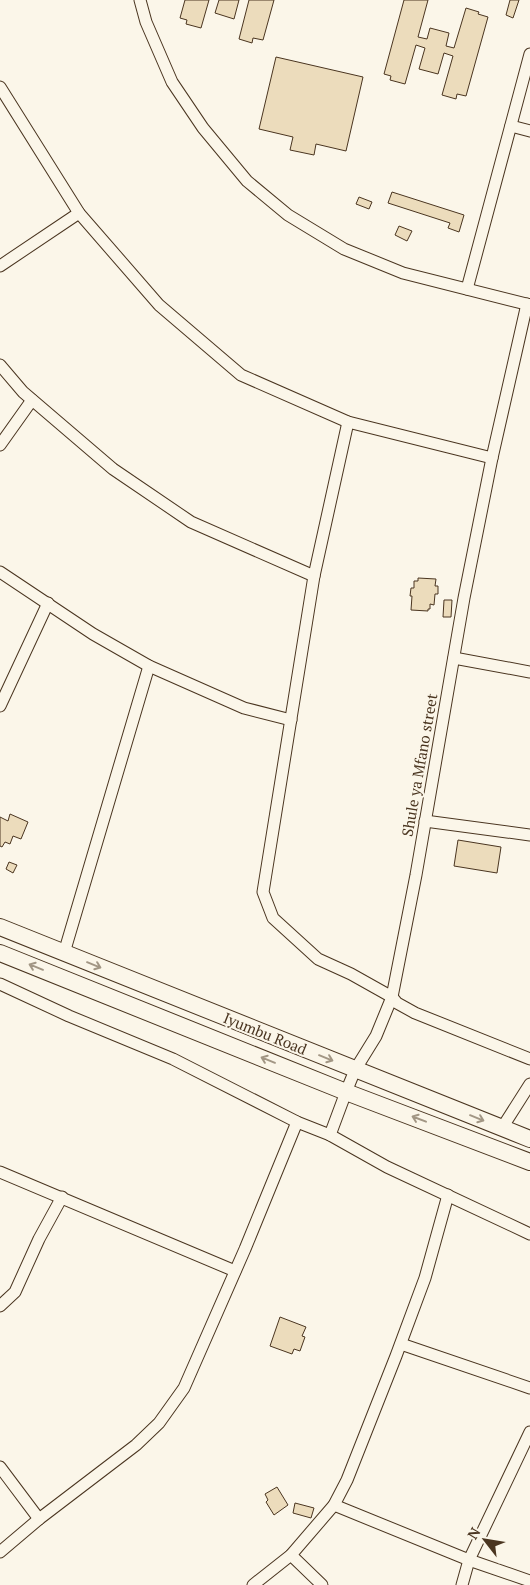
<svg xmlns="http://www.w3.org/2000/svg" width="530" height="1585" font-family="'PT Serif',serif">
	<rect width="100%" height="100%" fill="#fbf6e9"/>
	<g fill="#ecdcbc" stroke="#4a3520">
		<polygon points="185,0 209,0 201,28 186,24 187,20 180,18"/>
		<polygon points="219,0 239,0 234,19 215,13"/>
		<polygon points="249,0 274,0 263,40 253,38 252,43 239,39"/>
		<polygon points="404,0 428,0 418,37 427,39 430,28 449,33 446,46 454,48 466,8 479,12 478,14 488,17 466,96 457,94 456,99 442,95 453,56 444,53 438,74 419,69 425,48 416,45 405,84 390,80 391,76 384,74"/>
		<polygon points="510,0 519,0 513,18 506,15"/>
		<polygon points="276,57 363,77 346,151 316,144 314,155 290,150 293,137 259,129"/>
		<polygon points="392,192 464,215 459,232 448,228 450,223 388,203"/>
		<polygon points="359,197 372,202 369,209 356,204"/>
		<polygon points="399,226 412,231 407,241 395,235"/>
		<polygon points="418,578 436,579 435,586 438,586 438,594 435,594 434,605 430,604 430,609 428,609 428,611 411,610 412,596 410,596 411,588 414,588 414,581 418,581"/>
		<polygon points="444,600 452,600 451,617 443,617"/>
		<polygon points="10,814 28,822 21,839 13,836 10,844 5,842 2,847 0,846 0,817 8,821"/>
		<polygon points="458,840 501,847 497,873 454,866"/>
		<polygon points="9,862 17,865 13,873 6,869"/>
		<polygon points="280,1317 306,1327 302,1336 305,1337 300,1351 294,1349 292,1354 270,1346"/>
		<polygon points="277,1487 288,1505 274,1515 266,1502 268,1500 265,1494"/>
		<polygon points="295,1503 314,1508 311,1518 293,1513"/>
	</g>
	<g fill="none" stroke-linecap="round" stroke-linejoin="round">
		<defs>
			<g id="street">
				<polyline points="140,0 146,22 172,82 203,128 247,181 288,215 344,249 403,273 530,305"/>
				<polyline points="0,87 79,213 159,305 241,375 348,422 492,458"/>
				<polyline points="511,126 530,131"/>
				<polyline points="0,266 79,213"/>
				<polyline points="467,289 530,54"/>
				<polyline points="0,365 23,392 113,469 191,522 314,576"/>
				<polyline points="348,422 314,576 263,892 273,918 318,959 351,974 392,997 397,1003 415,1013 530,1059"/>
				<polyline points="0,445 32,400"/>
				<polyline points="0,572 93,634 149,666 244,708 291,720"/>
				<polyline points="454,658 530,672"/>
				<polyline points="0,706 48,603"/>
				<polyline points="425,821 530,835"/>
				<polyline points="64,953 149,666"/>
				<polyline points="0,984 69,1016 173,1059 297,1122 330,1135 387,1167 530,1234"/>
				<polyline points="502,1128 530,1084"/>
				<polyline points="330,1135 346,1092 355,1070 376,1036 392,997 416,875 464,598 492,458 527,304"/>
				<polyline points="0,1172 235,1271"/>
				<polyline points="0,1306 15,1292 39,1239 62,1197"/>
				<polyline points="401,1344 530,1388"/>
				<polyline points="530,1432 469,1560 530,1581"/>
				<polyline points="0,1467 39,1519"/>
				<polyline points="334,1505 469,1560 462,1585"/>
				<polyline points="0,1552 39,1519 136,1445 159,1423 184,1388 245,1249 297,1122"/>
				<polyline points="291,1555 322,1585"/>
				<polyline points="253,1585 291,1555 334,1505 347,1480 396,1356 425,1278 448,1195"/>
			</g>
			<g id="secondary">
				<polyline points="0,927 530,1139"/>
				<polyline points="0,953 346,1092 530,1162"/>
			</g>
		</defs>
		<use href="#street" stroke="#4a3520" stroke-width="13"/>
		<use href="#secondary" stroke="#4a3520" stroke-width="18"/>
		<use href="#street" stroke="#fbf6e9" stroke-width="11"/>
		<use href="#secondary" stroke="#fbf6e9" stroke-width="16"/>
	</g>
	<defs><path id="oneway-shaft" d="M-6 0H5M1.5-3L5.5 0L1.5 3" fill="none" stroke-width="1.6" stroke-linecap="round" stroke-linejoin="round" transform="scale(1.25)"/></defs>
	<g stroke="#a29684">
		<use href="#oneway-shaft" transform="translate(94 965) rotate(22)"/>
		<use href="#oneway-shaft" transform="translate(36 967) rotate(-158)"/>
		<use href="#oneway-shaft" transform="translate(326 1058) rotate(22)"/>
		<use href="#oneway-shaft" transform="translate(268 1060) rotate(-158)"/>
		<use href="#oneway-shaft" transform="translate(477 1118) rotate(22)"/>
		<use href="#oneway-shaft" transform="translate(419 1119) rotate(-159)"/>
	</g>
	<g text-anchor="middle" stroke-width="4" stroke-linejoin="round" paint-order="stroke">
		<g font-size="15" fill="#4a3520" stroke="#fbf6e9">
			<text transform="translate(420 765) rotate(-80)" y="5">Shule ya Mfano street</text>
			<text transform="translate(265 1034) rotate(22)" y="5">Iyumbu Road</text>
		</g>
	</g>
	<g transform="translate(485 1540) rotate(301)" stroke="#fbf6e9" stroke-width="4" paint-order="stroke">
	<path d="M0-4L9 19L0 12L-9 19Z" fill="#4a3520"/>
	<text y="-8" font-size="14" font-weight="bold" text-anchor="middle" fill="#4a3520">N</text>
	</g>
</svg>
